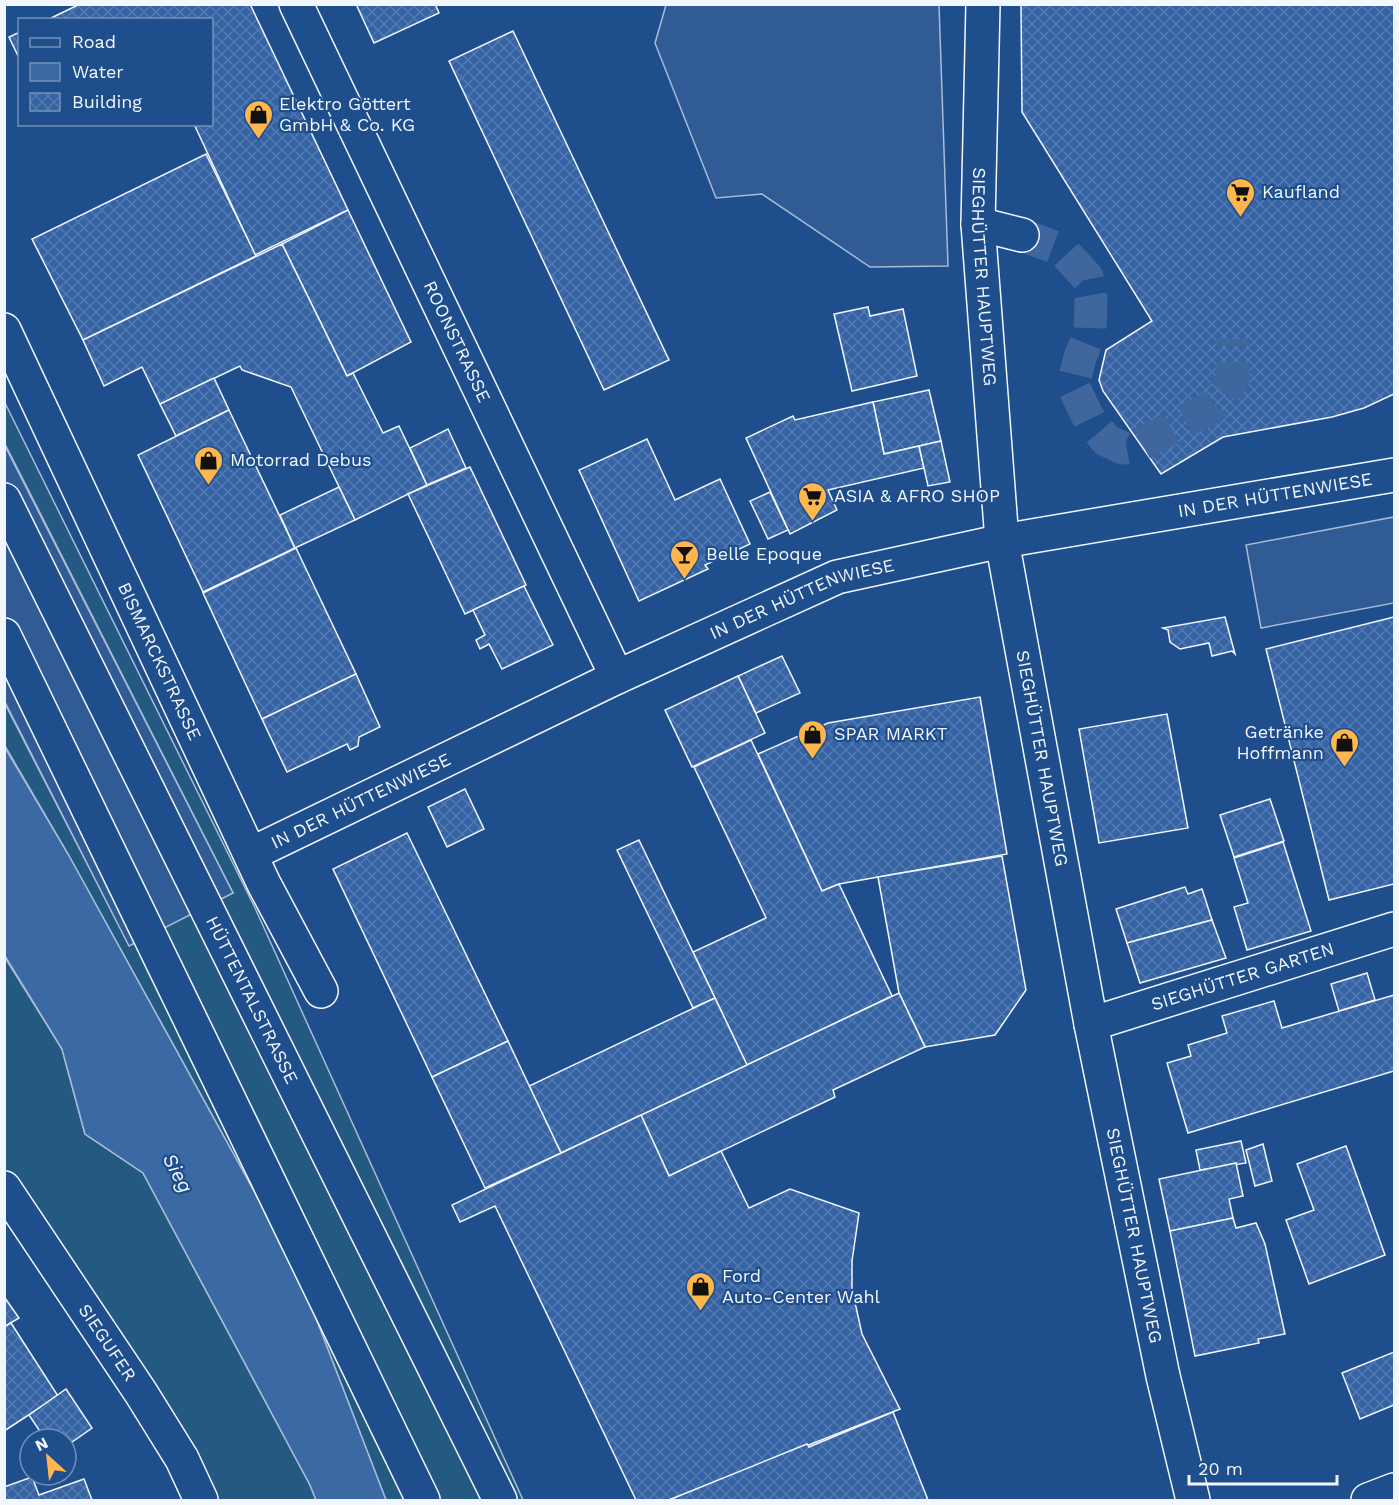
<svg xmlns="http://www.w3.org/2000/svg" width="1399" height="1505" font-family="'Work Sans',sans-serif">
	<defs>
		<pattern id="building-cross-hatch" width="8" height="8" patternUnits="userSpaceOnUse" patternTransform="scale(1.5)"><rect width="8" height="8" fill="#3563a3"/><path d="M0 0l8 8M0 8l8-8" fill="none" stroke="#537ab1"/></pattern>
	</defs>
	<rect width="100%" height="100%" fill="#1f4e8c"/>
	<g fill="#245a82" stroke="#a8bbd7" stroke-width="1.5">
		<polygon points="5,403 255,908 523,1500 386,1500 297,1269 68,854 5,746 4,702 129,945 233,893 5,444"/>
		<polygon points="4,956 62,1049 85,1134 143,1173 310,1485 316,1500 201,1500 5,1188"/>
	</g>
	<g fill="#305b95" stroke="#a8bbd7" stroke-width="1.5">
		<polygon points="666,5 939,5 948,266 870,267 762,194 716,198 655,43"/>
		<polygon points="4,444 233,893 129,946 5,702"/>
		<polygon points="1394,517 1394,603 1261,628 1246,545"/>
	</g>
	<polygon fill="#3b69a3" stroke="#a8bbd7" stroke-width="1.5" points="4,746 68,854 297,1269 386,1500 316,1500 310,1485 143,1173 85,1134 62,1049 5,956"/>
	<g fill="url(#building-cross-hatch)" stroke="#f2f6ff" stroke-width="1.5">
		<polygon points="80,4 250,4 348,210 255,255 194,124 212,124 212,20 47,20"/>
		<polygon points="356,4 435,4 439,13 374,43"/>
		<polygon points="1021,4 1394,4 1394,394 1364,408 1332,417 1223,437 1161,474 1103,391 1099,380 1106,350 1152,321 1022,112"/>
		<polygon points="513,31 669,360 604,390 449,61"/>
		<polygon points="20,32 20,60 9,37"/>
		<polygon points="206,154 256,256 83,340 32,239"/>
		<polygon points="348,210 411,342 347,376 282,244"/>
		<polygon points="282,244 347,376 353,373 383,433 399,426 427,485 355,520 291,387 242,370 240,366 160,404 142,367 104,386 83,340"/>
		<polygon points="868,307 870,316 903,309 917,376 852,391 834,314"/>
		<polygon points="214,378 229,410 176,436 160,404"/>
		<polygon points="929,390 941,441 884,454 873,402"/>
		<polygon points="873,402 884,454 919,446 924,468 828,490 837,510 790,534 746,438 793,416 795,420"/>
		<polygon points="229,410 295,548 203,592 138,455"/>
		<polygon points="448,429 466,468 427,485 410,448"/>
		<polygon points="647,439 675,500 720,479 750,544 705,565 708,569 639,601 579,470"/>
		<polygon points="941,441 950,482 928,486 919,446"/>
		<polygon points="470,467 526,585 465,614 408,494"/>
		<polygon points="339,487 355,520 295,548 280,515"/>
		<polygon points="770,492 788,530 768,539 750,501"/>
		<polygon points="296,548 356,674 262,719 203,593"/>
		<polygon points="524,586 553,645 502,669 489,644 480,649 476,640 485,635 473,610"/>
		<polygon points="1225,617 1235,654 1232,651 1212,656 1209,643 1180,649 1170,642 1168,630 1163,628"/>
		<polygon points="1394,617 1394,884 1329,900 1266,649"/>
		<polygon points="782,656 800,693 756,713 738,676"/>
		<polygon points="356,674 380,727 359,737 358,746 350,750 347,744 287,772 262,719"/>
		<polygon points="738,676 765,733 692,767 665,710"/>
		<polygon points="980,697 1007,854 839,884 822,891 758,754 828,723"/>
		<polygon points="1167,714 1188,828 1099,843 1079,729"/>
		<polygon points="751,740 822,891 839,884 892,996 747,1065 693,952 766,918 694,767"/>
		<polygon points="465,789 484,829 447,847 428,807"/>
		<polygon points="1270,799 1284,841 1234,857 1220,815"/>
		<polygon points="407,833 508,1041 432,1077 333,869"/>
		<polygon points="639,840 715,998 693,1008 617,850"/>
		<polygon points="1283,842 1311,931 1247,950 1234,907 1248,903 1234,858"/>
		<polygon points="1002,856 1026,990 995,1035 925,1047 899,993 878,877"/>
		<polygon points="1185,887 1188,894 1202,889 1212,920 1127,943 1116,909"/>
		<polygon points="1212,920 1226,958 1140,983 1127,943"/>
		<polygon points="1367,973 1375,1000 1339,1011 1331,984"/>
		<polygon points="899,993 925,1047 833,1090 835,1097 669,1176 641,1115"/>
		<polygon points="1394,995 1394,1071 1188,1133 1167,1063 1191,1056 1188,1045 1227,1033 1222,1016 1274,1001 1282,1028"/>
		<polygon points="715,998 747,1065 561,1153 529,1086"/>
		<polygon points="508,1041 561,1153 485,1188 432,1077"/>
		<polygon points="641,1115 669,1176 721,1151 749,1208 790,1189 859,1213 852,1261 852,1289 862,1334 900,1409 669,1500 636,1500 495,1206 460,1222 452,1205"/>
		<polygon points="1241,1141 1246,1163 1200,1170 1196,1150"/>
		<polygon points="1263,1144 1272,1181 1255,1186 1246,1150"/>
		<polygon points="1346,1146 1385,1255 1309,1284 1286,1220 1314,1210 1297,1164"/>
		<polygon points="1236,1163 1243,1196 1229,1199 1233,1218 1170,1231 1159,1179"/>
		<polygon points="1233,1218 1236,1228 1256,1223 1265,1244 1285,1334 1258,1339 1259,1343 1195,1356 1170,1231"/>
		<polygon points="5,1298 19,1318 4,1327 4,1299"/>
		<polygon points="11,1323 58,1396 4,1431 4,1327"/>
		<polygon points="1394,1352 1394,1405 1360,1419 1342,1373"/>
		<polygon points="66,1389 92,1428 72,1442 66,1443 66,1439 45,1439 29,1415"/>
		<polygon points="893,1412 928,1500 669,1500 807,1444 809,1447"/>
		<polygon points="32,1477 39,1495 84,1479 92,1500 4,1500 4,1487"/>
	</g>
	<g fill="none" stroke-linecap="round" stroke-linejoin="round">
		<polyline stroke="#3f679d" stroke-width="33" stroke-dasharray="33 16" stroke-linecap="butt" points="1022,235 1062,250 1087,277 1091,299 1090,333 1080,357 1073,386 1090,421 1106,440 1123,448 1140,445 1214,406 1233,379 1233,339"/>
		<defs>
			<g id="minor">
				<path id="s1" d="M296,4L617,677"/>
				<path id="s2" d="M983,4L978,224L1002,541L1091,1024L1163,1376L1193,1500"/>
				<polyline points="978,224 1022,235"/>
				<path id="s3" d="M4,330L264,884L321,991"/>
				<path id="s4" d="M251,854L617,677L837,577L1002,541L1394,475"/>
				<path id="s5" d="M1091,1024L1394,929"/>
				<path id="s6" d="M4,1188L141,1393L182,1459L201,1500"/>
				<polyline points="1368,1500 1394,1490"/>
			</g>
			<g id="highway">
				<path id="s7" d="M4,500L500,1500"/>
				<polyline points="4,635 423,1500"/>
			</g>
		</defs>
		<use href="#minor" stroke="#f2f6ff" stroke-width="36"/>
		<use href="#highway" stroke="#f2f6ff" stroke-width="36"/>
		<use href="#minor" stroke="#1f4e8c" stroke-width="33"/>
		<use href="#highway" stroke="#1f4e8c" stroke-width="33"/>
	</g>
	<defs>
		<symbol id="shop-pin" viewBox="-11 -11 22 30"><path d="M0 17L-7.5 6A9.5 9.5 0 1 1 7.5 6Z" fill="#ffb74d" stroke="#1f4e8c"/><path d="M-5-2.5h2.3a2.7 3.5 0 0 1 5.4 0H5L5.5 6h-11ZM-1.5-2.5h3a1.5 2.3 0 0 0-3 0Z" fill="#111"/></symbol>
		<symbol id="supermarket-pin" viewBox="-11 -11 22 30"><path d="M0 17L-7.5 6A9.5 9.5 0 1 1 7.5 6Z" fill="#ffb74d" stroke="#1f4e8c"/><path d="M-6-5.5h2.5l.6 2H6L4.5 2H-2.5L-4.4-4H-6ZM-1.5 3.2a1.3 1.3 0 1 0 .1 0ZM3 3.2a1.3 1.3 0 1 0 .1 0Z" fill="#111"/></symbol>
		<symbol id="bar-pin" viewBox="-11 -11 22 30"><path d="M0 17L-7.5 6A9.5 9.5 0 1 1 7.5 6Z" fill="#ffb74d" stroke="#1f4e8c"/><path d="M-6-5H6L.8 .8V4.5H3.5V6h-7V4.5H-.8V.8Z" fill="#111"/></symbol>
	</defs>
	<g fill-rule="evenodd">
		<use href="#shop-pin" x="242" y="98" width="33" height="45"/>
		<use href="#supermarket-pin" x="1224" y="176" width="33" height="45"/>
		<use href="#shop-pin" x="192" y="444" width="33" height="45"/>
		<use href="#supermarket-pin" x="796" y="480" width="33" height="45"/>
		<use href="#bar-pin" x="668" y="538" width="33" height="45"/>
		<use href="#shop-pin" x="796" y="718" width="33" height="45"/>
		<use href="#shop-pin" x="1328" y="726" width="33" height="45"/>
		<use href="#shop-pin" x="684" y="1270" width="33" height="45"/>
	</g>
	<g text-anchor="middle" stroke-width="4.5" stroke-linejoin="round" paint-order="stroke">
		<g font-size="18" fill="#f2f6ff" stroke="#1f4e8c" text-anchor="start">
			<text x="279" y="110">Elektro Göttert<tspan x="279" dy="21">GmbH &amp; Co. KG</tspan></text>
			<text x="1262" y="198">Kaufland</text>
			<text x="230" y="466">Motorrad Debus</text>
			<text x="834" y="502">ASIA &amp; AFRO SHOP</text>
			<text x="706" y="560">Belle Epoque</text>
			<text x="1324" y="738" text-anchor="end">Getränke<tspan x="1324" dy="21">Hoffmann</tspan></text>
			<text x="834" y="740">SPAR MARKT</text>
			<text x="722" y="1282">Ford<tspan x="722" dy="21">Auto-Center Wahl</tspan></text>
		</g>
		<g font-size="18" fill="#f2f6ff" stroke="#1f4e8c">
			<text dy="6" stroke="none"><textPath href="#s2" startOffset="273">SIEGHÜTTER HAUPTWEG</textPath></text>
			<text dy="6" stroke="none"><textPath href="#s1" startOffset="374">ROONSTRASSE</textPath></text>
			<text dy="6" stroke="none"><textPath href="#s4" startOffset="1094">IN DER HÜTTENWIESE</textPath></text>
			<text dy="6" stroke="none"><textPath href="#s4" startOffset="608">IN DER HÜTTENWIESE</textPath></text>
			<text dy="6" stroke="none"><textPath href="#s3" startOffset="366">BISMARCKSTRASSE</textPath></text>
			<text dy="6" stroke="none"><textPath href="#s2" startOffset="759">SIEGHÜTTER HAUPTWEG</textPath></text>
			<text dy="6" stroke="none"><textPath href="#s4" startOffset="122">IN DER HÜTTENWIESE</textPath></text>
			<text dy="6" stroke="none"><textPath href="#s5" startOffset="159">SIEGHÜTTER GARTEN</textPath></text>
			<text dy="6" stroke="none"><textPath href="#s7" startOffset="558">HÜTTENTALSTRASSE</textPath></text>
			<text dy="6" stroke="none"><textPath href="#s2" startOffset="1245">SIEGHÜTTER HAUPTWEG</textPath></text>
			<text dy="6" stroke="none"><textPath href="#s6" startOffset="186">SIEGUFER</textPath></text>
		</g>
		<g font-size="20" font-style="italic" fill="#f2f6ff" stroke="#1f4e8c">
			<text transform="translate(178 1173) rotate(62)" y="7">Sieg</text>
		</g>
	</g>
	<rect width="1399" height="1505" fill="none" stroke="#f2f6ff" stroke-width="12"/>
	<rect x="18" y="18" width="195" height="108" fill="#1f4e8c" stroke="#7391ba" stroke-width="1.5"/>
	<rect x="30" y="38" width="30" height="9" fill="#1f4e8c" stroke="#7391ba" stroke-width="1.5"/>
	<text x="72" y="48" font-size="18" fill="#f2f6ff">Road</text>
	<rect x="30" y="63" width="30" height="18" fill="#3b69a3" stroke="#7391ba" stroke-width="1.5"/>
	<text x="72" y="78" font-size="18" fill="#f2f6ff">Water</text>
	<rect x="30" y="93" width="30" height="18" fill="url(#building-cross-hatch)" stroke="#7391ba" stroke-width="1.5"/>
	<text x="72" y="108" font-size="18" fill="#f2f6ff">Building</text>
	<g transform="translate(48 1457) rotate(333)"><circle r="28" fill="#1f4e8c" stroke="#7391ba" stroke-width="1.5"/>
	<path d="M0-4.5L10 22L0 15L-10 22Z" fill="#ffb74d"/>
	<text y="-9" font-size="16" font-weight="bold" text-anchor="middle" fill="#f2f6ff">N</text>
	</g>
	<path d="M1189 1475v9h148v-9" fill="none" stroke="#f2f6ff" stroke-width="3"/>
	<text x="1198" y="1475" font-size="18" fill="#f2f6ff" stroke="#1f4e8c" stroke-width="4.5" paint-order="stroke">20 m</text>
</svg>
